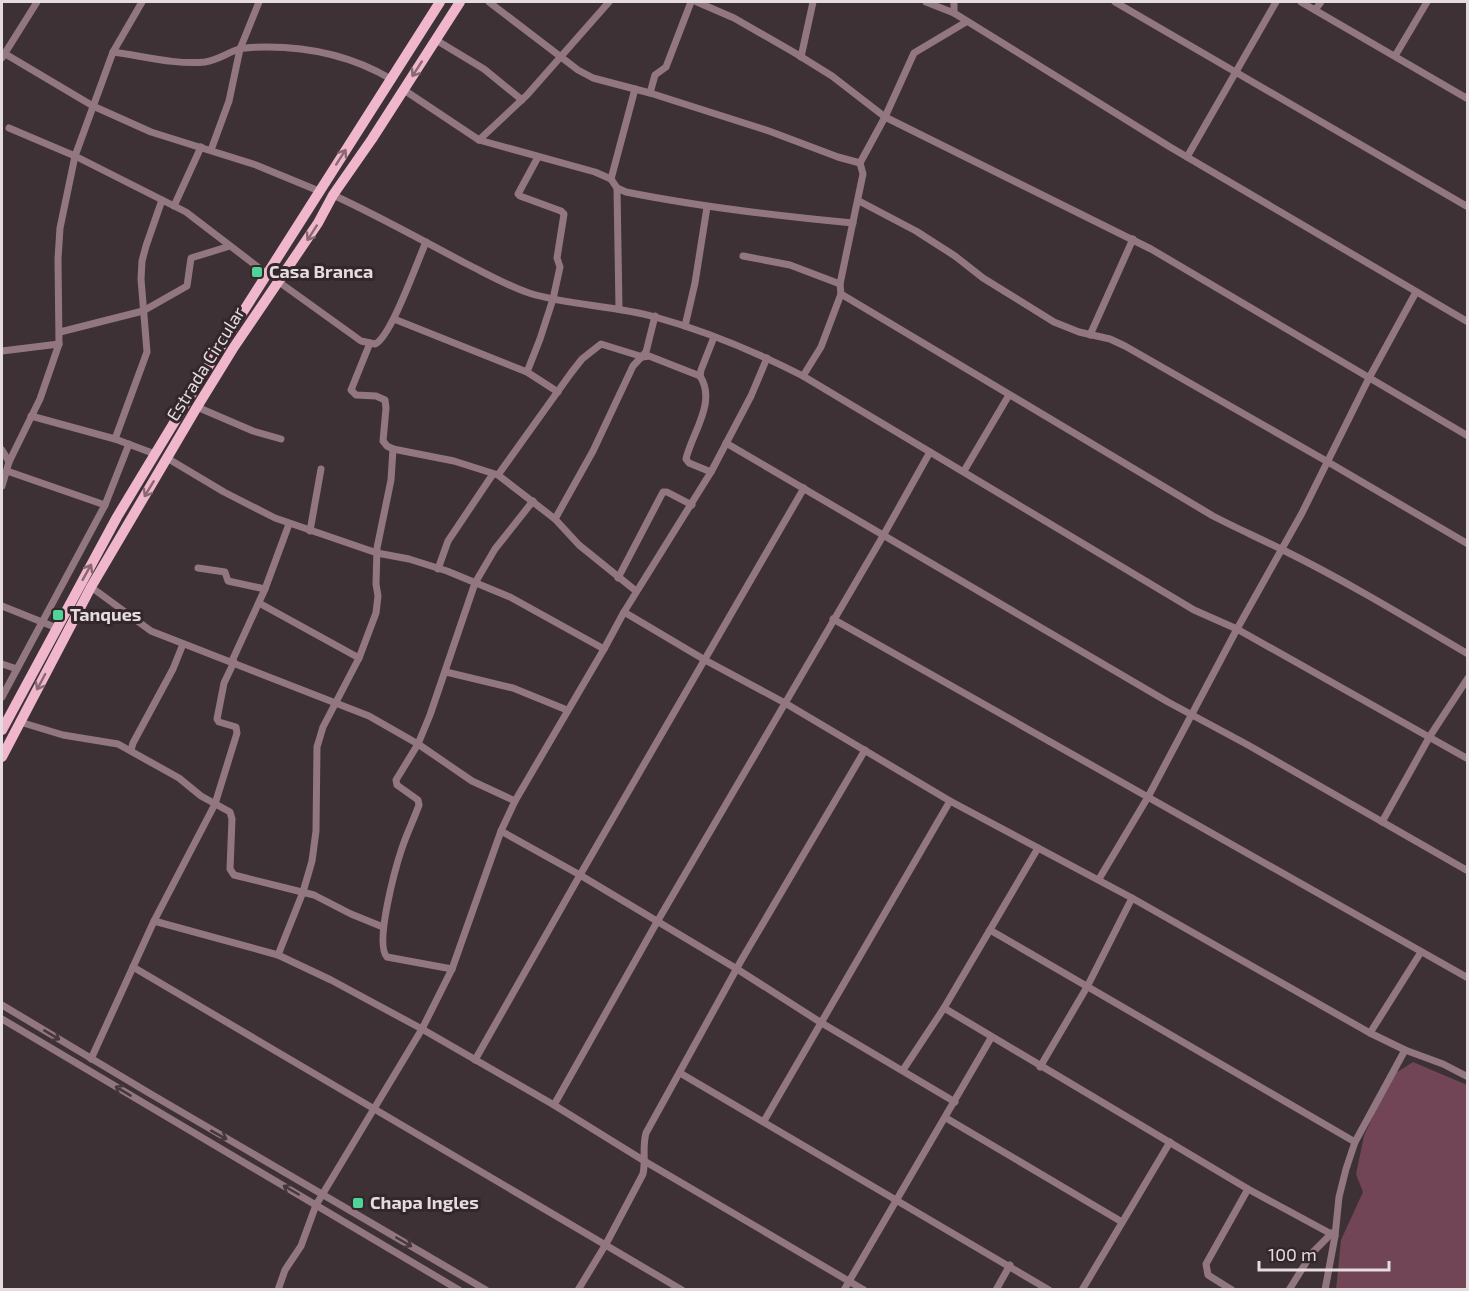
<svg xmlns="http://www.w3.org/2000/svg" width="1469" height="1291" font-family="'Exo 2',sans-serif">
	<rect width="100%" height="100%" fill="#3d3135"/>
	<polygon fill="#714556" points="1413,1062 1467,1085 1467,1289 1336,1290 1341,1240 1363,1192 1356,1174 1364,1136 1391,1076"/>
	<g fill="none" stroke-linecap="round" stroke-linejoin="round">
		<g stroke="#927781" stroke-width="7">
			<polyline points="489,2 578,70 593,78 650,93 769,131 838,157 860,163"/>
			<polyline points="697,2 734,18 795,53 832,76 885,117 1151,249 1468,436"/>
			<polyline points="926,2 954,13 1170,147 1468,322"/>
			<polyline points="1115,2 1468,207"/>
			<polyline points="1301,2 1468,99"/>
			<polyline points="1315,10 1321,2"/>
			<polyline points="954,13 954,2"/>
			<polyline points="436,40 484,69 522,100"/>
			<polyline points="2,52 93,106 151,132 256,165 319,191"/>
			<path d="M113,52C143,56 175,65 205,62C218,60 227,53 239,49C248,47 258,47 267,47C311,47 352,56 391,79"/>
			<polyline points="1395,56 1427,2"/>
			<polyline points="801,57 813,2"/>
			<polyline points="2,58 37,2"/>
			<path d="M404,90L479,140L595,172L611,179L617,188L626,192C701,207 777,216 853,223"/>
			<polyline points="650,93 655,75 666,67 691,2"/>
			<polyline points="9,128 75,156 186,212 267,274"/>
			<polyline points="479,140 527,95 609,2"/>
			<polyline points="211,150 229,101 240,49 259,2"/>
			<polyline points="1187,157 1276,2"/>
			<polyline points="611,179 635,89"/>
			<polyline points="617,188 619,309"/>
			<path d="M333,195C379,216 423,241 467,264C487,274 508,286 529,293C570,306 614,305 655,317C706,331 756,352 803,376L1194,610L1237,629L1468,759"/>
			<polyline points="859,201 916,231 955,256 983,278 1054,322 1079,332 1110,339 1125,346 1328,462 1468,544"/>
			<polyline points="174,206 201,147"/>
			<polyline points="743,256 790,265 840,284"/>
			<path d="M279,282L361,341L375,344C391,337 417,262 426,242"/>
			<path d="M841,294L1213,516C1236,528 1259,538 1283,550C1346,581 1407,618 1468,654"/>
			<polyline points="394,319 527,372 558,392"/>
			<polyline points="685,326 695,283 707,207"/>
			<polyline points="60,332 143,311 187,286 191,258 230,246"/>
			<polyline points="1090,335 1133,239"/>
			<polyline points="2,351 59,344"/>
			<polyline points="527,372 540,339 553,299 560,267 557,258 564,214 561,211 520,196 518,194 538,157"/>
			<polyline points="700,376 701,370 714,337"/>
			<polyline points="803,376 821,347 841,294 840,284 863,174 860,163 885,117 914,53 966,22"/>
			<polyline points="197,407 253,431 281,439"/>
			<polyline points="31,416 115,439 155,454"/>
			<polyline points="115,439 147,352 141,279 142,261 146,246 162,200"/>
			<polyline points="726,443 1168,702 1248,745 1468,871"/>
			<polyline points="393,449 454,461 498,475 555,519 579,545 636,591"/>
			<polyline points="2,450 9,462"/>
			<polyline points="167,458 224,492 275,518 377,553 409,559 447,571 510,597 604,649"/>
			<polyline points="7,471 105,505"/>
			<polyline points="964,471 1009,395"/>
			<path d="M498,475L571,373L582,359L601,344L643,357L649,356L700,376C717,402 692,433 686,459L689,463L711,472"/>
			<polyline points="2,486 9,462 40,399 59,344 58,259 60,228 75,156 113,52 142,2"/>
			<polyline points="555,519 593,451 633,366 646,352 655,316"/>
			<polyline points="310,531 321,469"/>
			<polyline points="198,568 225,572 228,581 265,589"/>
			<polyline points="438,569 448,541 493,474"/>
			<polyline points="618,578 663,492 667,492 692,505"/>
			<polyline points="91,587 151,631 369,716 418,744 472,781 515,801"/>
			<polyline points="259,603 359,658"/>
			<polyline points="2,606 57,628"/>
			<polyline points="624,612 705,660 785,703 950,801 1132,898 1370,1033 1405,1050"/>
			<polyline points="833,619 1468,978"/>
			<polyline points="232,661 265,589 289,524"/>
			<polyline points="2,664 17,669"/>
			<polyline points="446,672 513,688 567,710"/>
			<polyline points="2,697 105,505 129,444"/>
			<polyline points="20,722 63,735 118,744 179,778 201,796 230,812 232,819 230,869 234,875 314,895 351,914 383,927"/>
			<polyline points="131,750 133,743 173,669 183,644"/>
			<polyline points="1382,822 1430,736 1468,678"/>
			<polyline points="501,831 580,875 737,969 820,1022 955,1102"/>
			<polyline points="1099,879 1148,797 1237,629 1302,513 1369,378 1416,292"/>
			<polyline points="154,921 278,955 331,980 422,1029 554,1105 646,1162 864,1290"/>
			<polyline points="990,930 1355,1142"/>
			<polyline points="278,955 303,892 312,861 316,831 317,747 323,727 359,658 376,613 378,596 376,584 377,548 391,480 393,449 387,446 383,441 386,408 385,400 376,396 356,395 351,390 370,343"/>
			<polyline points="133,967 682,1290"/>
			<path d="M452,969L387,957C374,944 396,866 402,848C407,833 414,819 419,805L418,800L397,785L396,780L418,744L430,715L475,583L495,549L533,501"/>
			<polyline points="2,1005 149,1093 486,1290"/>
			<polyline points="944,1008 1248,1189 1335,1236"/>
			<polyline points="2,1019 459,1290"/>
			<polyline points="1370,1033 1421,952"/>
			<polyline points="91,1059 154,921 215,804 237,733 236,727 219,722 217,719 224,683 234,662"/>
			<polyline points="475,1060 580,875 804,488"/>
			<polyline points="1040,1067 1087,987 1132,898"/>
			<polyline points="903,1070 944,1008 1038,848"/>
			<polyline points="680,1073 1049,1290"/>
			<polyline points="554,1105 657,922 883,536 930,452"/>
			<polyline points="946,1118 1122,1222"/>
			<polyline points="764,1121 950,801"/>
			<polyline points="278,1290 285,1270 301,1246 316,1205 422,1029 452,969 501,831 515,801 604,649 624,612 711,472 751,396 767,358"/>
			<path d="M578,1290L606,1244L643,1174C646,1160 642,1147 646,1133L742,959L865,750"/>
			<polyline points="844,1290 991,1038"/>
			<polyline points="996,1290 1010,1265"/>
			<polyline points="1082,1290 1170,1142"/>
			<polyline points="1232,1290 1208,1275 1206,1264 1248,1189"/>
			<polyline points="1289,1290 1312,1253 1332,1233"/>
			<polyline points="1325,1290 1335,1236 1339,1197 1346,1169 1355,1142 1405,1050 1443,1064 1468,1077"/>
		</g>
		<g stroke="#f0b7cc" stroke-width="10">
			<polyline points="2,730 117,517 155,454 206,370 440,2"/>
			<polyline points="2,757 91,587 197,407 234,347 318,223 333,195 372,139 460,2"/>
		</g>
	</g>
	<defs><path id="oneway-shaft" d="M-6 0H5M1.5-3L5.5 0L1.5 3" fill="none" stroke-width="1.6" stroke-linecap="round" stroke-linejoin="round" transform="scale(1.5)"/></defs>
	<g stroke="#886873">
		<use href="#oneway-shaft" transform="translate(417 69) rotate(123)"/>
		<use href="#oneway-shaft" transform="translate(341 157) rotate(-57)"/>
		<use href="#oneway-shaft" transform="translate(312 233) rotate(123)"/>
		<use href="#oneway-shaft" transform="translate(149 489) rotate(121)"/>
		<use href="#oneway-shaft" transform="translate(87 572) rotate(-61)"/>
		<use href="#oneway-shaft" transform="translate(41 682) rotate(118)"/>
	</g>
	<g stroke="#46373c">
		<use href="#oneway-shaft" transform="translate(52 1035) rotate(31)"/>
		<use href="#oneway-shaft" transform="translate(123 1091) rotate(-149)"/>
		<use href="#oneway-shaft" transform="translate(219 1135) rotate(29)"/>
		<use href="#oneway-shaft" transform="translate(291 1190) rotate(-150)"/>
		<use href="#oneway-shaft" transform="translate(404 1242) rotate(30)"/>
	</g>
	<g fill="#4ed399" stroke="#33272b" stroke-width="2">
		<rect x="251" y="266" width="12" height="12" rx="3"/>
		<rect x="52" y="609" width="12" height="12" rx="3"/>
		<rect x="352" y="1197" width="12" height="12" rx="3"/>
	</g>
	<g text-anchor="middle" stroke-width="6" stroke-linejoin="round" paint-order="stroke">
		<g font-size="18" font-weight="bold" fill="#e4dcdf" stroke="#33272b" text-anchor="start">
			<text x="269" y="278">Casa Branca</text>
			<text x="70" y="621">Tanques</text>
			<text x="370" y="1209">Chapa Ingles</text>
		</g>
		<g font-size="18" fill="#e4dcdf" stroke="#33272b">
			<text transform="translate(206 364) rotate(-58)" y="6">Estrada Circular</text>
		</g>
	</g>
	<rect width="1469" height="1291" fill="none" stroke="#e4dcdf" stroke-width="6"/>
	<path d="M1259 1261v9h130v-9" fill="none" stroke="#e4dcdf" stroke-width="3"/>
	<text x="1268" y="1261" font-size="18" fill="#e4dcdf" stroke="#33272b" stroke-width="4.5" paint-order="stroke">100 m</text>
</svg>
